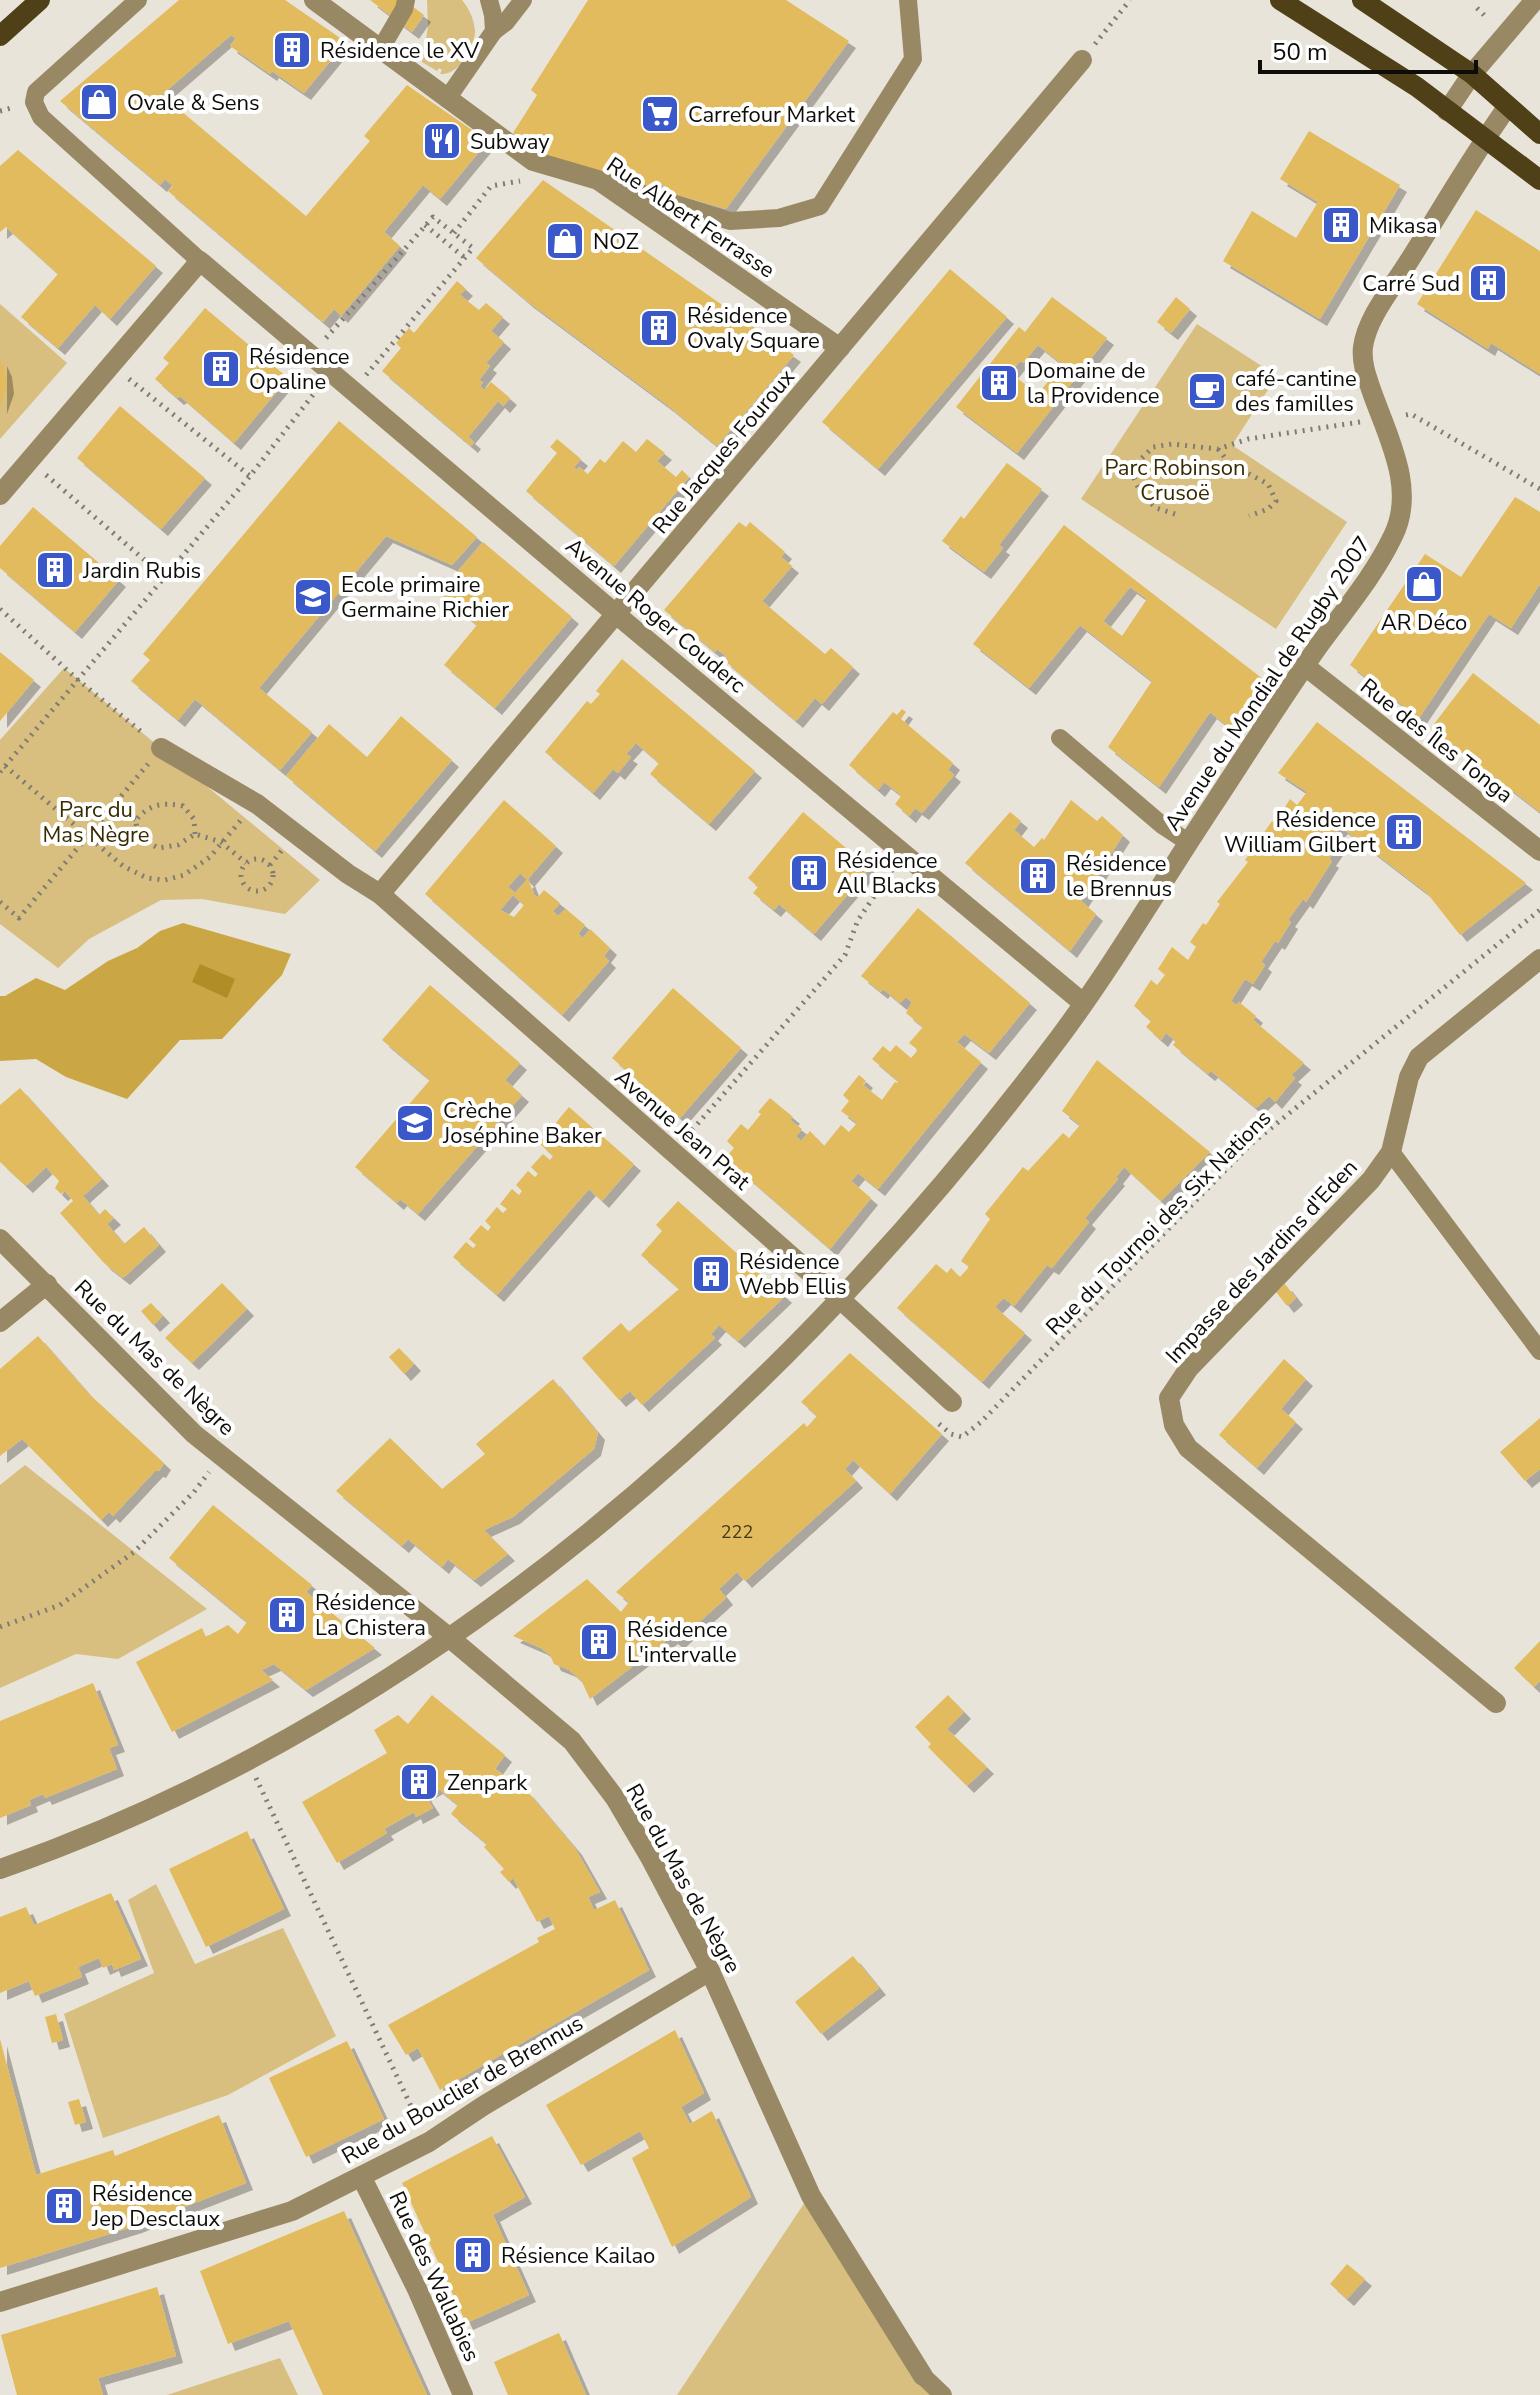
<svg xmlns="http://www.w3.org/2000/svg" width="1540" height="2395" font-family="'Nunito Sans',sans-serif">
	<defs>
		<filter id="shadow"><feDropShadow dx="7" dy="7" stdDeviation="0" flood-color="#0004"/></filter>
	</defs>
	<rect width="100%" height="100%" fill="#e9e4d9"/>
	<g fill="#d8be7f">
		<path d="M427,0H462C469,8 474,19 475,31C475,48 458,76 440,74L442,70L439,68L437,71L422,62L428,27Z"/>
		<polygon points="0,304 67,363 0,439"/>
		<polygon points="1197,324 1277,376 1232,445 1347,522 1276,629 1081,499"/>
		<polygon points="64,668 320,880 285,914 202,899 161,900 89,939 58,968 0,924 0,740"/>
		<polygon points="25,1465 207,1609 118,1659 76,1654 0,1688 0,1485"/>
		<polygon points="156,1884 195,1964 283,1928 336,2036 228,2095 103,2138 64,2014 154,1973 128,1900"/>
		<polygon points="805,2202 943,2395 677,2395"/>
		<polygon points="280,2358 298,2395 167,2395"/>
	</g>
	<polygon fill="#caa645" points="183,923 291,954 282,975 222,1039 180,1040 127,1099 66,1077 36,1059 0,1061 0,996 5,996 36,978 65,990 108,961 137,948 160,931"/>
	<polygon fill="#b18d28" points="200,964 235,979 227,998 192,982"/>
	<g fill="#e1bb5d" fill-rule="evenodd" filter="url(#shadow)">
		<polygon points="179,0 285,0 346,42 304,93 272,71 270,74 230,46 236,38 231,35 158,98 163,102 160,106 167,112 174,105 306,216 370,141 364,136 407,85 488,141 440,199 423,185 384,232 400,246 341,316 334,309 323,322 168,191 173,186 165,179 160,185 60,101"/>
		<polygon points="370,0 404,0 424,15 412,32"/>
		<polygon points="588,0 786,0 849,41 726,209 675,194 661,184 658,189 549,156 513,133 537,95 531,90"/>
		<polygon points="1309,131 1400,185 1320,319 1223,261 1252,211 1296,238 1318,202 1280,179"/>
		<polygon points="18,150 156,266 110,319 95,305 58,348 21,317 58,274 6,227 0,232 0,166"/>
		<polygon points="543,180 794,355 717,446 667,405 527,301 476,258"/>
		<polygon points="1476,210 1540,251 1540,374 1491,343 1488,349 1417,304"/>
		<polygon points="950,269 1007,317 878,469 822,422"/>
		<polygon points="457,281 466,289 460,295 479,310 486,303 503,317 491,331 504,342 486,363 490,366 479,380 483,383 480,386 484,390 491,382 510,398 503,406 498,401 468,437 474,442 471,446 382,371 401,348 396,343 409,328 414,333"/>
		<path d="M1052,297L1107,338L1017,453L956,407L1019,327L1025,332ZM1038,345L1062,364L1038,394L1010,373L1020,361L1023,363Z"/>
		<polygon points="1176,297 1190,309 1171,333 1157,322"/>
		<polygon points="205,308 288,378 234,443 180,396 177,398 155,379 169,363 163,358"/>
		<polygon points="0,359 5,370 7,387 0,407"/>
		<polygon points="120,406 205,478 161,529 77,458"/>
		<polygon points="339,421 477,537 452,565 386,536 259,688 312,732 280,770 195,699 178,720 131,681 150,660 143,654"/>
		<polygon points="557,439 581,459 574,467 577,470 579,467 588,474 600,459 605,463 623,441 636,452 647,439 665,453 657,461 676,477 682,470 689,477 614,566 526,491 557,453 550,447"/>
		<polygon points="1007,463 1042,489 999,545 1003,548 984,572 942,541 961,516 964,519"/>
		<polygon points="1515,497 1540,512 1540,584 1511,628 1489,614 1419,718 1350,665 1425,554 1461,577"/>
		<polygon points="33,507 119,580 75,632 0,568 0,546"/>
		<polygon points="739,522 746,527 750,522 770,539 785,552 781,557 792,566 762,601 825,654 831,648 853,667 822,704 815,698 796,721 724,660 727,657 717,649 715,652 664,610"/>
		<path d="M1064,525L1263,679L1230,728L1210,712L1159,787L1108,747L1152,681L1080,625L1029,688L973,644ZM1130,587L1147,599L1122,636L1103,621Z"/>
		<polygon points="483,542 572,617 495,708 444,665 477,625 439,593"/>
		<polygon points="0,652 34,680 0,721"/>
		<polygon points="622,659 755,771 709,824 650,774 659,763 636,743 626,754 631,757 618,773 613,769 593,793 545,752 587,701 591,704 600,694 596,691"/>
		<polygon points="1473,673 1540,725 1540,812 1431,728"/>
		<polygon points="902,709 906,712 901,719 953,763 948,770 954,775 922,813 915,808 909,816 895,804 901,796 897,792 884,782 878,790 849,765 893,712 897,715"/>
		<polygon points="401,716 452,760 375,851 286,776 329,724 367,757"/>
		<polygon points="1317,722 1526,883 1460,935 1427,893 1341,827 1335,834 1342,840 1329,859 1332,861 1306,902 1303,899 1288,920 1291,922 1278,943 1275,941 1261,962 1265,965 1253,984 1245,979 1231,1001 1236,1005 1239,1002 1256,1016 1253,1020 1304,1063 1291,1075 1295,1078 1275,1102 1269,1096 1256,1108 1211,1071 1208,1074 1173,1045 1176,1041 1166,1033 1161,1040 1146,1027 1151,1021 1134,1006 1151,980 1157,985 1165,975 1158,969 1172,947 1188,960 1196,947 1190,942 1203,923 1206,925 1220,904 1217,902 1248,862 1245,860 1272,821 1275,823 1290,799 1297,805 1307,792 1278,773"/>
		<path d="M504,800L556,846L528,879L534,894L537,898L544,890L560,903L553,911L558,916L566,909L585,925L578,934L583,938L590,929L610,948L604,956L609,961L562,1015L425,894ZM520,873L527,880L515,893L508,887ZM513,895L524,905L514,917L500,910Z"/>
		<polygon points="1071,800 1097,821 1102,816 1123,835 1081,901 1096,914 1070,951 965,863 1010,812 1021,821 1014,830 1034,847 1042,838 1044,840"/>
		<polygon points="803,812 870,868 814,934 779,904 774,910 753,893 758,887 748,878"/>
		<polygon points="918,908 1030,1003 989,1053 964,1034 957,1042 981,1062 878,1189 858,1173 851,1181 871,1198 830,1249 725,1158 734,1148 727,1141 741,1124 748,1130 761,1114 758,1112 770,1098 793,1117 790,1120 802,1129 796,1136 801,1141 810,1131 824,1146 841,1125 849,1132 857,1123 841,1111 849,1101 843,1095 859,1075 866,1081 863,1085 882,1100 895,1082 897,1083 898,1081 872,1059 883,1046 890,1052 896,1045 911,1058 918,1050 909,1043 923,1027 906,1013 912,1002 906,997 900,1003 883,989 881,992 861,976"/>
		<polygon points="430,985 520,1063 505,1080 522,1095 418,1214 400,1199 397,1203 355,1167 430,1080 382,1040"/>
		<polygon points="673,988 741,1048 680,1118 612,1058"/>
		<polygon points="1097,1060 1210,1152 1161,1201 1124,1167 1116,1177 1118,1179 1085,1218 1089,1222 1052,1268 1047,1265 1014,1306 1004,1298 995,1307 1025,1333 982,1382 897,1308 936,1264 947,1273 951,1268 960,1277 969,1267 961,1261 990,1219 985,1214 1023,1167 1028,1171 1063,1133 1069,1138 1080,1125 1062,1111"/>
		<polygon points="20,1088 102,1179 83,1196 99,1215 105,1209 114,1218 107,1224 124,1244 144,1227 159,1245 123,1278 104,1263 60,1213 73,1201 65,1191 61,1194 55,1188 59,1181 46,1167 26,1186 0,1162 0,1105"/>
		<polygon points="569,1107 634,1164 602,1201 589,1189 497,1295 453,1257 466,1242 473,1248 476,1245 469,1239 481,1225 488,1231 491,1227 485,1221 497,1207 503,1213 507,1209 500,1204 512,1189 519,1195 522,1191 516,1185 528,1171 535,1177 538,1174 531,1167 543,1154 550,1160 553,1156 539,1143"/>
		<polygon points="678,1201 785,1296 738,1341 719,1325 711,1334 715,1338 642,1405 630,1391 619,1400 582,1358 621,1323 629,1332 679,1289 641,1255 662,1231 656,1225"/>
		<polygon points="222,1283 247,1309 192,1363 165,1338"/>
		<polygon points="1285,1284 1296,1298 1287,1306 1276,1292"/>
		<polygon points="151,1303 163,1316 153,1325 141,1311"/>
		<polygon points="38,1336 88,1393 164,1463 159,1471 156,1470 113,1516 109,1512 101,1520 22,1439 0,1456 0,1369"/>
		<polygon points="399,1348 414,1364 404,1374 389,1357"/>
		<polygon points="850,1353 942,1434 890,1494 853,1460 845,1469 856,1481 745,1581 737,1572 719,1589 726,1598 677,1642 671,1637 590,1699 581,1680 569,1670 554,1664 550,1655 541,1648 513,1636 587,1579 621,1612 629,1602 616,1592 804,1423 807,1427 817,1416 801,1402"/>
		<polygon points="1284,1359 1306,1379 1281,1409 1296,1422 1257,1468 1219,1435"/>
		<polygon points="553,1379 598,1433 594,1449 513,1517 484,1530 508,1554 474,1580 448,1559 442,1567 408,1539 402,1546 336,1491 390,1438 442,1489 485,1454 476,1444"/>
		<polygon points="1540,1418 1540,1469 1525,1481 1500,1452"/>
		<polygon points="213,1505 312,1585 306,1592 375,1648 306,1690 274,1664 261,1670 273,1680 172,1732 136,1662 202,1628 206,1637 228,1625 238,1634 247,1622 169,1558"/>
		<polygon points="1540,1641 1540,1681 1534,1687 1514,1668"/>
		<polygon points="93,1683 118,1745 109,1748 117,1769 45,1798 43,1794 29,1800 31,1805 0,1818 0,1721"/>
		<polygon points="432,1695 505,1755 495,1769 527,1791 575,1848 600,1892 588,1897 594,1910 615,1900 649,1970 440,2090 418,2048 406,2055 388,2025 539,1942 537,1938 555,1929 549,1916 537,1922 513,1878 509,1882 500,1872 504,1869 484,1847 487,1844 451,1814 458,1805 436,1787 424,1794 433,1808 416,1817 414,1812 384,1829 387,1833 337,1863 302,1802 387,1753 374,1730 398,1715 408,1724"/>
		<polygon points="948,1695 964,1712 947,1729 987,1767 967,1786 928,1747 931,1744 915,1727"/>
		<polygon points="247,1831 284,1909 206,1947 169,1869"/>
		<polygon points="111,1893 141,1959 114,1970 112,1964 103,1968 99,1958 78,1967 82,1977 35,1996 29,1981 0,1993 0,1917 26,1907 34,1925"/>
		<polygon points="853,1956 879,1988 821,2034 795,2002"/>
		<polygon points="56,2014 63,2040 52,2043 45,2017"/>
		<polygon points="675,2030 704,2093 681,2107 690,2124 712,2111 751,2197 672,2247 632,2158 649,2148 640,2131 581,2165 546,2105"/>
		<polygon points="0,2039 36,2175 113,2150 115,2156 219,2115 246,2183 135,2226 0,2268"/>
		<polygon points="347,2041 384,2119 306,2157 269,2078"/>
		<polygon points="79,2099 86,2122 75,2125 68,2102"/>
		<polygon points="492,2136 525,2197 493,2215 529,2295 466,2323 402,2183"/>
		<polygon points="344,2211 427,2395 323,2395 289,2321 228,2344 200,2271"/>
		<polygon points="1347,2264 1365,2279 1347,2299 1330,2284"/>
		<polygon points="157,2287 176,2356 98,2378 103,2395 17,2395 1,2335"/>
		<polygon points="559,2333 586,2395 508,2395 494,2362"/>
	</g>
	<g fill="none" stroke-linecap="round" stroke-linejoin="round">
		<g stroke="#7f7c75" stroke-width="5" stroke-dasharray="2 6" stroke-linecap="butt">
			<polyline points="1477,8 1486,17"/>
			<polyline points="1095,44 1130,0"/>
			<polyline points="0,111 15,107"/>
			<polyline points="425,225 465,258"/>
			<polyline points="454,233 491,186 520,181"/>
			<polyline points="326,338 433,217 473,248 366,375"/>
			<polyline points="129,379 250,476"/>
			<polyline points="1406,415 1411,414 1540,489"/>
			<polyline points="1218,449 1230,464 1268,484 1276,501 1268,509 1249,516"/>
			<polyline points="46,475 163,576"/>
			<polyline points="1175,514 1156,508 1141,494 1134,478 1138,462 1153,447 1172,444 1218,449 1248,439 1360,422"/>
			<polyline points="0,609 78,680 144,734"/>
			<polyline points="5,766 123,866 147,878 165,880 184,875 210,857 241,820"/>
			<polyline points="0,772 250,476 316,391"/>
			<polyline points="114,805 136,820"/>
			<path d="M195,834L194,819L183,806C163,802 149,804 136,820L137,836L158,848L178,845L195,834L221,842L246,863"/>
			<circle cx="257" cy="875" r="16"/>
			<polyline points="270,865 282,850"/>
			<polyline points="0,902 19,918 148,764"/>
			<polyline points="687,1136 845,955 858,920 892,870"/>
			<polyline points="939,1424 951,1434 962,1437 981,1422 1250,1145 1540,910"/>
			<polyline points="0,1627 60,1605 134,1552 194,1492 209,1472"/>
			<polyline points="256,1778 419,2123"/>
		</g>
		<g stroke="#988964" stroke-width="18">
			<polyline points="138,0 36,92 34,102 41,117 200,261"/>
			<polyline points="494,31 506,22 523,0"/>
			<polyline points="380,50 404,9 406,0"/>
			<polyline points="447,99 494,31 493,15 489,0"/>
			<polyline points="608,183 730,221 779,218 820,206 913,59 908,0"/>
			<polyline points="1060,738 1162,825 1188,842"/>
			<polyline points="1391,1152 1540,1351"/>
			<polyline points="923,2376 943,2395"/>
		</g>
		<g stroke="#988964" stroke-width="20">
			<polyline points="314,0 533,161 598,180 840,348"/>
			<polyline points="1447,111 1472,74 1535,0"/>
			<polyline points="0,495 200,261 617,615 1083,1003"/>
			<polyline points="1305,666 1540,851"/>
			<polyline points="161,748 257,804 348,874 380,894 840,1299 952,1402"/>
			<polyline points="380,894 1082,60"/>
			<polyline points="0,1239 194,1434 450,1638 572,1741 615,1798 651,1859 710,1971 811,2196 923,2376"/>
			<polyline points="0,1322 47,1284"/>
			<polyline points="1496,1703 1188,1448 1174,1425 1169,1398 1189,1368 1371,1180 1391,1152 1409,1077 1419,1057 1540,959"/>
			<path d="M0,1869C430,1719 789,1398 1059,1038C1115,963 1163,880 1215,802C1249,750 1282,698 1317,648C1343,612 1374,576 1393,536C1416,490 1389,439 1373,395C1368,380 1361,364 1363,347C1367,317 1393,287 1409,261C1442,209 1472,156 1508,106"/>
			<polyline points="362,2178 417,2289 463,2395"/>
			<polyline points="0,2302 292,2211 429,2142 483,2106 710,1971"/>
		</g>
		<g stroke="#504017" stroke-width="20">
			<polyline points="1280,0 1417,87 1540,180"/>
			<polyline points="1362,0 1472,74 1540,134"/>
			<polyline points="0,36 40,0"/>
		</g>
	</g>
	<defs>
		<symbol id="building-square" viewBox="-11 -11 22 22"><rect x="-9" y="-9" width="18" height="18" rx="4" fill="#3a58ca" stroke="#fff"/><path d="M-4-6H4V6H1V3H-1V6H-4ZM-2.5-4.3h1.7v1.8h-1.7ZM.8-4.3h1.7v1.8H.8ZM-2.5-1h1.7V.8h-1.7ZM.8-1h1.7V.8H.8Z" fill="#fff"/></symbol>
		<symbol id="shop-square" viewBox="-11 -11 22 22"><rect x="-9" y="-9" width="18" height="18" rx="4" fill="#3a58ca" stroke="#fff"/><path d="M-5-2.5h2.3a2.7 3.5 0 0 1 5.4 0H5L5.5 6h-11ZM-1.5-2.5h3a1.5 2.3 0 0 0-3 0Z" fill="#fff"/></symbol>
		<symbol id="supermarket-square" viewBox="-11 -11 22 22"><rect x="-9" y="-9" width="18" height="18" rx="4" fill="#3a58ca" stroke="#fff"/><path d="M-6-5.5h2.5l.6 2H6L4.5 2H-2.5L-4.4-4H-6ZM-1.5 3.2a1.3 1.3 0 1 0 .1 0ZM3 3.2a1.3 1.3 0 1 0 .1 0Z" fill="#fff"/></symbol>
		<symbol id="restaurant-square" viewBox="-11 -11 22 22"><rect x="-9" y="-9" width="18" height="18" rx="4" fill="#3a58ca" stroke="#fff"/><path d="M-5-6h1v4h1v-4h1v4h1v-4h1v5L-1.5 .5V6h-2V.5L-5-1ZM5-6V6H3V1.5H1.5Q1.5-4 5-6Z" fill="#fff"/></symbol>
		<symbol id="cafe-square" viewBox="-11 -11 22 22"><rect x="-9" y="-9" width="18" height="18" rx="4" fill="#3a58ca" stroke="#fff"/><path d="M-5.5-4.5H6V0H3Q3 3.5 0 3.5H-2.5Q-5.5 3.5-5.5 0ZM3-3.2v2h1.7v-2ZM-6 4.5H4V6H-6Z" fill="#fff"/></symbol>
		<symbol id="school-square" viewBox="-11 -11 22 22"><rect x="-9" y="-9" width="18" height="18" rx="4" fill="#3a58ca" stroke="#fff"/><path d="M0-5L7-2L0 1L-7-2ZM-4 1L0 2.5L4 1V4Q0 6-4 4Z" fill="#fff"/></symbol>
	</defs>
	<g fill-rule="evenodd">
		<use href="#building-square" x="270" y="28" width="44" height="44"/>
		<use href="#shop-square" x="77" y="80" width="44" height="44"/>
		<use href="#supermarket-square" x="638" y="92" width="44" height="44"/>
		<use href="#restaurant-square" x="420" y="119" width="44" height="44"/>
		<use href="#building-square" x="1319" y="203" width="44" height="44"/>
		<use href="#shop-square" x="543" y="219" width="44" height="44"/>
		<use href="#building-square" x="1466" y="261" width="44" height="44"/>
		<use href="#building-square" x="637" y="306" width="44" height="44"/>
		<use href="#building-square" x="199" y="347" width="44" height="44"/>
		<use href="#building-square" x="977" y="361" width="44" height="44"/>
		<use href="#cafe-square" x="1185" y="369" width="44" height="44"/>
		<use href="#building-square" x="33" y="548" width="44" height="44"/>
		<use href="#shop-square" x="1402" y="562" width="44" height="44"/>
		<use href="#school-square" x="291" y="575" width="44" height="44"/>
		<use href="#building-square" x="1382" y="810" width="44" height="44"/>
		<use href="#building-square" x="787" y="851" width="44" height="44"/>
		<use href="#building-square" x="1016" y="854" width="44" height="44"/>
		<use href="#school-square" x="393" y="1101" width="44" height="44"/>
		<use href="#building-square" x="689" y="1252" width="44" height="44"/>
		<use href="#building-square" x="265" y="1593" width="44" height="44"/>
		<use href="#building-square" x="577" y="1620" width="44" height="44"/>
		<use href="#building-square" x="397" y="1760" width="44" height="44"/>
		<use href="#building-square" x="42" y="2184" width="44" height="44"/>
		<use href="#building-square" x="451" y="2233" width="44" height="44"/>
	</g>
	<g text-anchor="middle" stroke-width="8" stroke-linejoin="round" paint-order="stroke">
		<g font-size="18" fill="#42381d">
			<text x="737" y="1538">222</text>
		</g>
		<g font-size="22" fill="#0d0c08" stroke="#fff" text-anchor="start">
			<text x="320" y="58">Résidence le XV</text>
			<text x="127" y="110">Ovale &amp; Sens</text>
			<text x="688" y="122">Carrefour Market</text>
			<text x="470" y="149">Subway</text>
			<text x="1369" y="233">Mikasa</text>
			<text x="593" y="249">NOZ</text>
			<text x="1460" y="291" text-anchor="end">Carré Sud</text>
			<text x="687" y="323">Résidence<tspan x="687" dy="25">Ovaly Square</tspan></text>
			<text x="249" y="364">Résidence<tspan x="249" dy="25">Opaline</tspan></text>
			<text x="1027" y="378">Domaine de<tspan x="1027" dy="25">la Providence</tspan></text>
			<text x="1235" y="386">café-cantine<tspan x="1235" dy="25">des familles</tspan></text>
			<text x="83" y="578">Jardin Rubis</text>
			<text x="341" y="592">Ecole primaire<tspan x="341" dy="25">Germaine Richier</tspan></text>
			<text x="1424" y="630" text-anchor="middle">AR Déco</text>
			<text x="1376" y="827" text-anchor="end">Résidence<tspan x="1376" dy="25">William Gilbert</tspan></text>
			<text x="837" y="868">Résidence<tspan x="837" dy="25">All Blacks</tspan></text>
			<text x="1066" y="871">Résidence<tspan x="1066" dy="25">le Brennus</tspan></text>
			<text x="443" y="1118">Crèche<tspan x="443" dy="25">Joséphine Baker</tspan></text>
			<text x="739" y="1269">Résidence<tspan x="739" dy="25">Webb Ellis</tspan></text>
			<text x="315" y="1610">Résidence<tspan x="315" dy="25">La Chistera</tspan></text>
			<text x="627" y="1637">Résidence<tspan x="627" dy="25">L'intervalle</tspan></text>
			<text x="447" y="1790">Zenpark</text>
			<text x="92" y="2201">Résidence<tspan x="92" dy="25">Jep Desclaux</tspan></text>
			<text x="501" y="2263">Résience Kailao</text>
		</g>
		<g font-size="22" fill="#0d0c08" stroke="#fff">
			<text transform="translate(691 217) rotate(34)" y="8">Rue Albert Ferrasse</text>
			<text transform="translate(723 451) rotate(-50)" y="8">Rue Jacques Fouroux</text>
			<text transform="translate(656 615) rotate(40)" y="8">Avenue Roger Couderc</text>
			<text transform="translate(1267 683) rotate(-56)" y="8">Avenue du Mondial de Rugby 2007</text>
			<text transform="translate(1437 740) rotate(38)" y="8">Rue des Îles Tonga</text>
			<text transform="translate(683 1129) rotate(41)" y="8">Avenue Jean Prat</text>
			<text transform="translate(1158 1222) rotate(-45)" y="8">Rue du Tournoi des Six Nations</text>
			<text transform="translate(1261 1261) rotate(-47)" y="8">Impasse des Jardins d'Eden</text>
			<text transform="translate(155 1357) rotate(44)" y="8">Rue du Mas de Nègre</text>
			<text transform="translate(684 1878) rotate(61)" y="8">Rue du Mas de Nègre</text>
			<text transform="translate(462 2089) rotate(-30)" y="8">Rue du Bouclier de Brennus</text>
			<text transform="translate(435 2276) rotate(65)" y="8">Rue des Wallabies</text>
		</g>
		<g font-size="22" fill="#382a00" stroke="#fff">
			<text x="1175" y="475">Parc Robinson<tspan x="1175" dy="25">Crusoë</tspan></text>
			<text x="96" y="817">Parc du<tspan x="96" dy="25">Mas Nègre</tspan></text>
		</g>
	</g>
	<path d="M1260 60v12h216v-12" fill="none" stroke="#0d0c08" stroke-width="4"/>
	<text x="1272" y="60" font-size="24" fill="#0d0c08" stroke="#ffffff" stroke-width="6" paint-order="stroke">50 m</text>
</svg>
